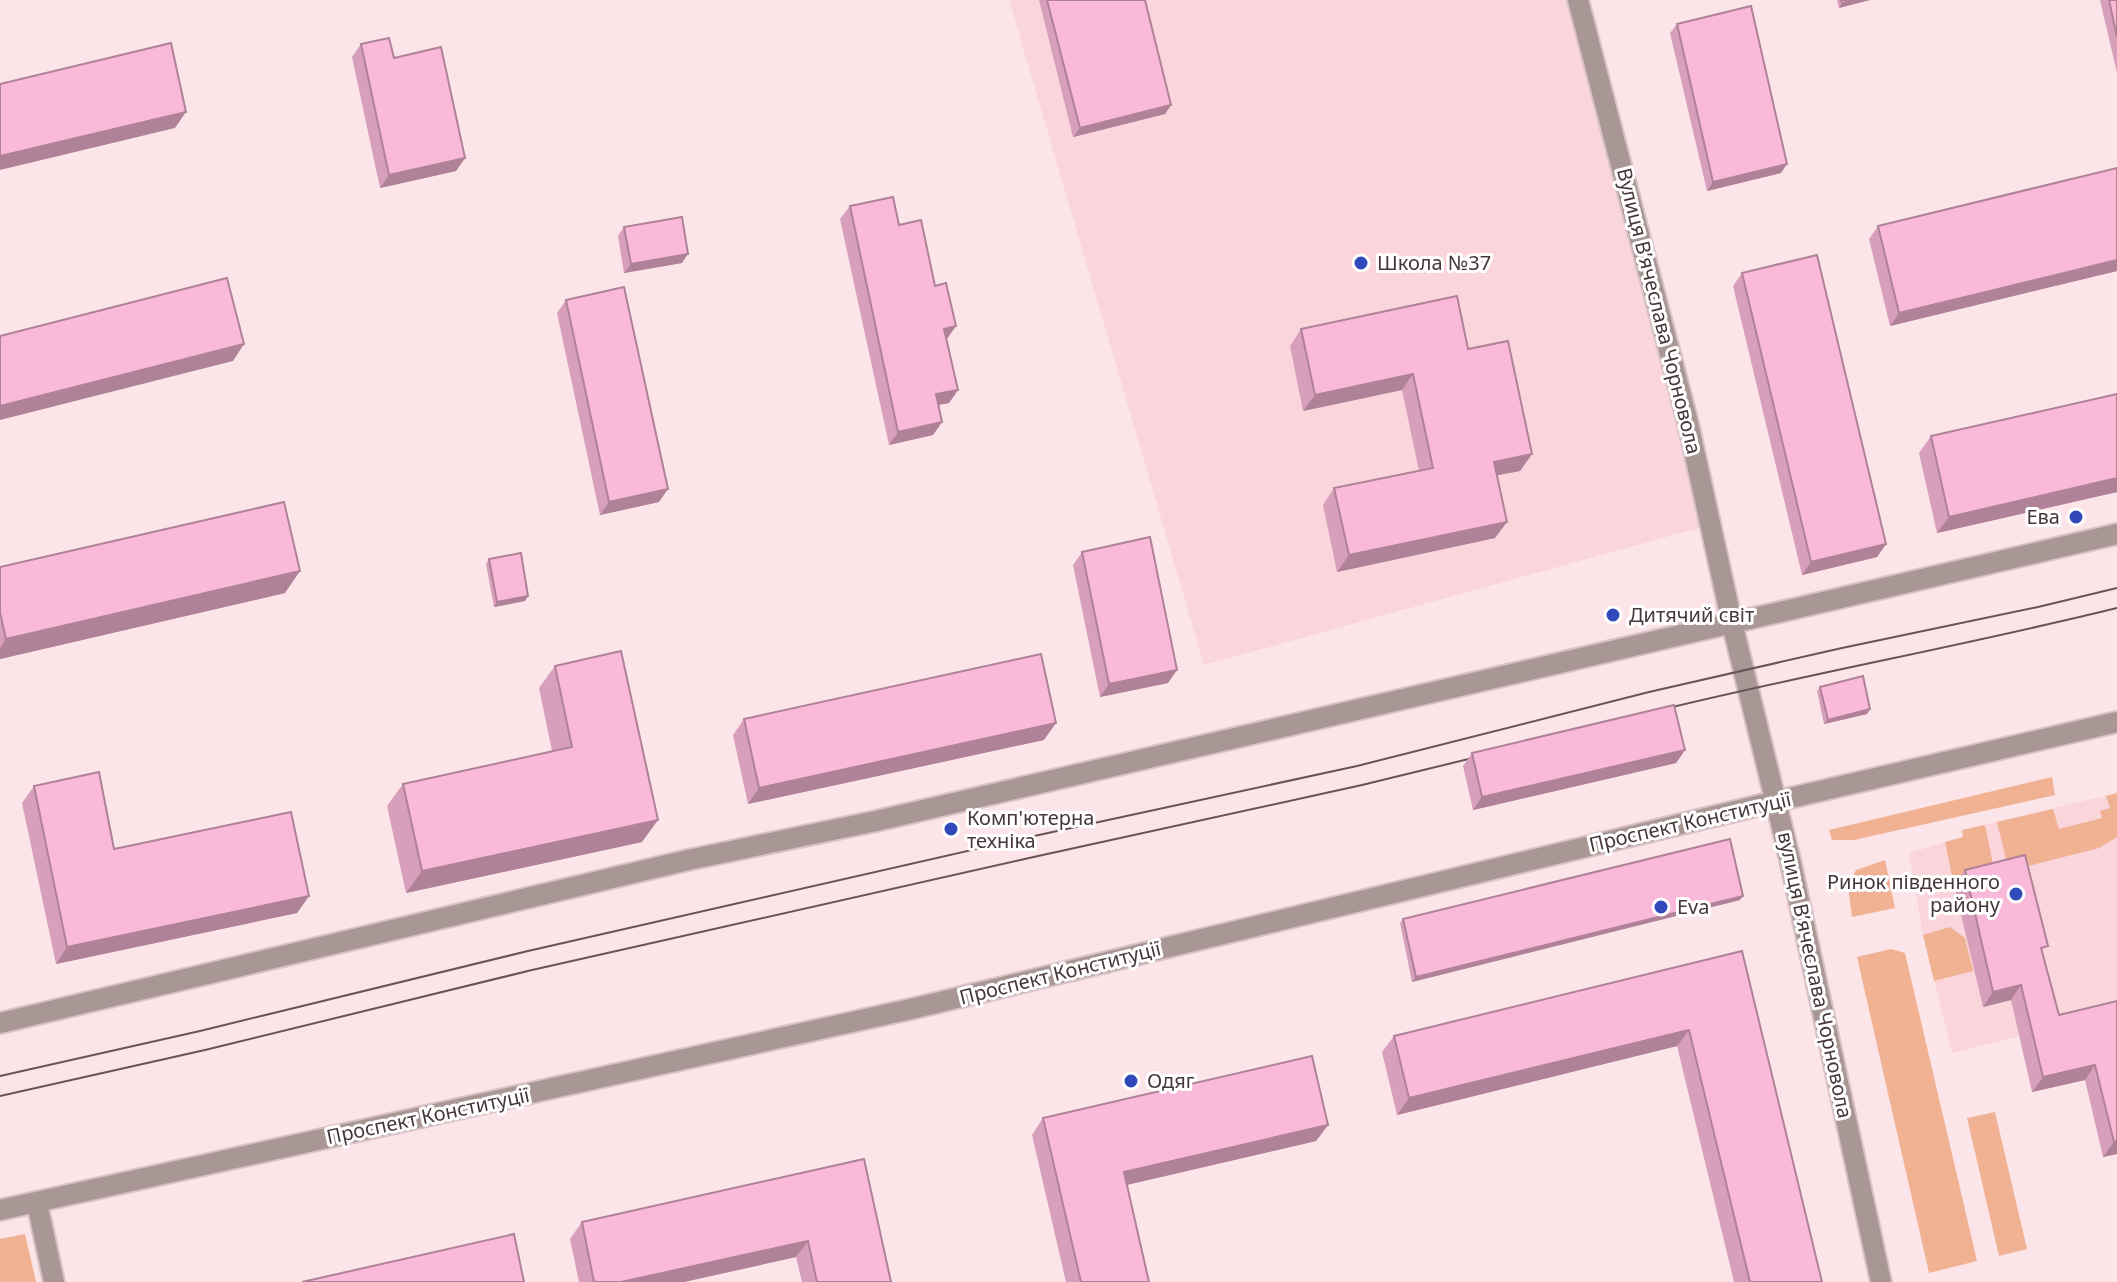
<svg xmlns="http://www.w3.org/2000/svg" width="2117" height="1282" font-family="'Noto Sans',sans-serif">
	<rect width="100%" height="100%" fill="#fce5e9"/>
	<g fill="#fad5db">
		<polygon points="1009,0 1566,0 1706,526 1204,665"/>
		<polygon points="2117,793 2117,1013 1952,1053 1923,935 1909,853 1963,837 1962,830"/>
	</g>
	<g fill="#f1b193">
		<polygon points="2052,777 2055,795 1854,840 1832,840 1829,830"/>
		<polygon points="2117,793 2117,837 2099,848 2009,871 1997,822 2053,809 2059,829 2102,818 2100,811 2110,808 2106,796"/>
		<polygon points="1985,825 1995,874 1954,885 1945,842 1963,837 1962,830"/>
		<polygon points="1885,860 1895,908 1852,917 1848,886 1856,870"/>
		<polygon points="1950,927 1965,938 1973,971 1934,981 1923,935"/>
		<polygon points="1891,949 1905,953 1977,1261 1929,1273 1857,957"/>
		<polygon points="1995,1112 2027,1249 1999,1256 1967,1118"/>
		<polygon points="25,1234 36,1282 0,1282 0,1239"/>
	</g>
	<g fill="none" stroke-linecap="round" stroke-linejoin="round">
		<defs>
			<g id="minor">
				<polyline points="1578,0 1688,423 1732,623 1791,864 1881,1282"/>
				<polyline points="0,1023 688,860 876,821 2117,534"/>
				<polyline points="37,1203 54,1282"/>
				<polyline points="0,1210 911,1009 1777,801 2117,722"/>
			</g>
		</defs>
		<use href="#minor" stroke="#d8c2c6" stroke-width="24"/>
		<use href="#minor" stroke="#a89795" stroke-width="20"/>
		<g stroke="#655558" stroke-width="2">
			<path d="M1652,712C1806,674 1963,646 2117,608"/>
			<polyline points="0,1076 200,1031 528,951 1025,838 1357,766 1649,692 1842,648 2038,607 2117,588"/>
			<polyline points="0,1096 205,1050 532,970 1029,858 1362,785 1489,754"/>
		</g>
	</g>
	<g fill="#d79fbb">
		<polygon points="1039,0 1145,0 1171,105 1165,114 1073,137"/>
		<polygon points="1837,0 1870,0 1839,8"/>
		<polygon points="2100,0 2117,0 2117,73"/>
		<polygon points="1677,24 1781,173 1707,191 1670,33"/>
		<polygon points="361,44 394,58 465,158 456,171 380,188 352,57"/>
		<polygon points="2117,168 2117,271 1890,326 1869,239 1878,226"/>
		<polygon points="850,206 899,225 947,339 958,390 949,403 938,405 942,422 933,435 889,445 840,219"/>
		<polygon points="624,227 682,263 624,273 618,236"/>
		<polygon points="1742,273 1886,544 1877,557 1802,575 1733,286"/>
		<polygon points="566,300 659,502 600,515 557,313"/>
		<polygon points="1301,329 1468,349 1532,454 1520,471 1497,475 1495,538 1337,572 1323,505 1334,488 1419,471 1402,390 1303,411 1290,346"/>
		<polygon points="2117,394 2117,492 1937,533 1919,453 1931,436"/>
		<polygon points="1082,552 1168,683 1100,697 1073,565"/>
		<polygon points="489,559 528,596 525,601 494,607 486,564"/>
		<polygon points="0,567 285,593 0,659"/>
		<polygon points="555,666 642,842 406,893 387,806 403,784 552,751 539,688"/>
		<polygon points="1820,687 1870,709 1867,714 1824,724 1817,691"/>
		<polygon points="744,719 1044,740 748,804 733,735"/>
		<polygon points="1685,750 1676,763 1473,810 1463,766 1472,753"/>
		<polygon points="34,786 114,849 309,896 297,913 56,964 22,803"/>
		<polygon points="1965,870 2043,954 2059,1015 2117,1001 2117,1154 2103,1157 2085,1080 2032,1092 2011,1000 1983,1007 1954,885"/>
		<polygon points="1740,900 1412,982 1400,923 1403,919"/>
		<polygon points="1742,951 1822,1282 1734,1282 1677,1046 1397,1115 1382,1052 1394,1036"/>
		<polygon points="1043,1118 1328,1125 1316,1141 1127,1185 1149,1282 1066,1282 1032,1135"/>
		<polygon points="864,1159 891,1282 802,1282 796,1257 684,1282 579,1282 570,1239 582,1222"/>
	</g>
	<g fill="#af8298">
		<polygon points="1855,0 1870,0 1839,8 1842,3"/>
		<polygon points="1171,105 1165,114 1073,137 1080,128"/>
		<polygon points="186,112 175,128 0,170 0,156"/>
		<polygon points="465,158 456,171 380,188 389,175"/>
		<polygon points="1787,164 1781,173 1707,191 1713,182"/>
		<polygon points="688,254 682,263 624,273 631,264"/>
		<polygon points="2117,260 2117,271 1890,326 1899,313"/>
		<polygon points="956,326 947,339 944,329"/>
		<polygon points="244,344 233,361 0,420 0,406"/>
		<polygon points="1413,374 1402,390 1303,411 1315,395"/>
		<polygon points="958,390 949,403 927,407 936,394"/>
		<polygon points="942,422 933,435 889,445 898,432"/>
		<polygon points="1532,454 1520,471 1483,478 1494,462"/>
		<polygon points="2117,478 2117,492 1937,533 1949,517"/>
		<polygon points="668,489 659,502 600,515 609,502"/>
		<polygon points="1507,522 1495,538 1337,572 1349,555"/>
		<polygon points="1886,544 1877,557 1802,575 1811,562"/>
		<polygon points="300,571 285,593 0,659 0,648 6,639"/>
		<polygon points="528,596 525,601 494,607 497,602"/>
		<polygon points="1177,670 1168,683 1100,697 1109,684"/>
		<polygon points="1870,709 1867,714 1824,724 1828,720"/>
		<polygon points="1056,723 1044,740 748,804 759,788"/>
		<polygon points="1685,750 1676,763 1473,810 1482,797"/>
		<polygon points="658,820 642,842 406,893 422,871"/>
		<polygon points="309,896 297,913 56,964 67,947"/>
		<polygon points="1743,896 1740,900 1412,982 1416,977"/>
		<polygon points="2021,985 2011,1000 1983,1007 1993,992"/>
		<polygon points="1689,1030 1677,1046 1397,1115 1409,1098"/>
		<polygon points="2095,1065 2085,1080 2032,1092 2043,1077"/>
		<polygon points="1328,1125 1316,1141 1113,1188 1124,1172"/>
		<polygon points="2117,1141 2117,1154 2103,1157 2114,1142"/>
		<polygon points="808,1241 796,1257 684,1282 621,1282"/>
	</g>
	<g fill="#fab9d9" stroke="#af8298" stroke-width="2">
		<polygon points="1047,0 1145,0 1171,105 1080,128"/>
		<polygon points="1841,0 1855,0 1842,3"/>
		<polygon points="2109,0 2117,0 2117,37"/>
		<polygon points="1751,6 1787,164 1713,182 1677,24"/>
		<polygon points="389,38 394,58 441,47 465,158 389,175 361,44"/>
		<polygon points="171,43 186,112 0,156 0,84"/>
		<polygon points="2117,168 2117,260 1899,313 1878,226"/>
		<polygon points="893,197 899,225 921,220 935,286 946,283 956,326 944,329 958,390 936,394 942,422 898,432 850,206"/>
		<polygon points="682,217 688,254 631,264 624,227"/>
		<polygon points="1817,255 1886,544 1811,562 1742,273"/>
		<polygon points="227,278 244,344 0,406 0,336"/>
		<polygon points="624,287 668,489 609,502 566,300"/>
		<polygon points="1457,296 1468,349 1508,341 1532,454 1494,462 1507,522 1349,555 1334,488 1433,468 1413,374 1315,395 1301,329"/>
		<polygon points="2117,394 2117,478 1949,517 1931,436"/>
		<polygon points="284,502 300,571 6,639 0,612 0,567"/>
		<polygon points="1150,537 1177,670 1109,684 1082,552"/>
		<polygon points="521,553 528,596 497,602 489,559"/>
		<polygon points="621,651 658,820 422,871 403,784 572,747 555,666"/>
		<polygon points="1041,654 1056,723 759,788 744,719"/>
		<polygon points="1863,676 1870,709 1828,720 1820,687"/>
		<polygon points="1674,705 1685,750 1482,797 1472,753"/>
		<polygon points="99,772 114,849 291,812 309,896 67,947 34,786"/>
		<polygon points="1730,839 1743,896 1416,977 1403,919"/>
		<polygon points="2025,855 2048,946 2041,948 2059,1015 2117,1001 2117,1141 2114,1142 2095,1065 2043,1077 2021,985 1993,992 1965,870"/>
		<polygon points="1742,951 1822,1282 1750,1282 1689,1030 1409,1098 1394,1036"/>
		<polygon points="1312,1056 1328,1125 1124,1172 1149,1282 1081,1282 1043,1118"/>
		<polygon points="864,1159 891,1282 817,1282 808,1241 621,1282 594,1282 582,1222"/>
		<polygon points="514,1234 524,1282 302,1282"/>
	</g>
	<g fill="#314abb" stroke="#fff" stroke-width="3">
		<circle cx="1361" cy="263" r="8"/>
		<circle cx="2076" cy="517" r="8"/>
		<circle cx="1613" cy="615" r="8"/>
		<circle cx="951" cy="829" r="8"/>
		<circle cx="2016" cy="894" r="8"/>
		<circle cx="1661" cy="907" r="8"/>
		<circle cx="1131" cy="1081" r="8"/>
	</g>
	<g text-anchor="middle" stroke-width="6" stroke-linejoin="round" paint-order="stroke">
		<g font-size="20" fill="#46373a" stroke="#fff" text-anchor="start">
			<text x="1377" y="270">Школа №37</text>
			<text x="2060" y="524" text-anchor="end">Ева</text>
			<text x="1629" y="622">Дитячий світ</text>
			<text x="967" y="825">Комп'ютерна<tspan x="967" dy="23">техніка</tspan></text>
			<text x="2000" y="889" text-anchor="end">Ринок південного<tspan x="2000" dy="23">району</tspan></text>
			<text x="1677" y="914">Eva</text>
			<text x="1147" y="1088">Одяг</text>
		</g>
		<g font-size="20" fill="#46373a" stroke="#fff">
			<text transform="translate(1659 311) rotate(76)" y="7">Вулиця Вʼячеслава Чорновола</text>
			<text transform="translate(1690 822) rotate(-13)" y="7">Проспект Конституції</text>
			<text transform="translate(1060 973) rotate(-14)" y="7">Проспект Конституції</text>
			<text transform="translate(1815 975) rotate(78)" y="7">вулиця Вʼячеслава Чорновола</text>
			<text transform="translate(428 1116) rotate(-12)" y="7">Проспект Конституції</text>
		</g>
	</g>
</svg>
